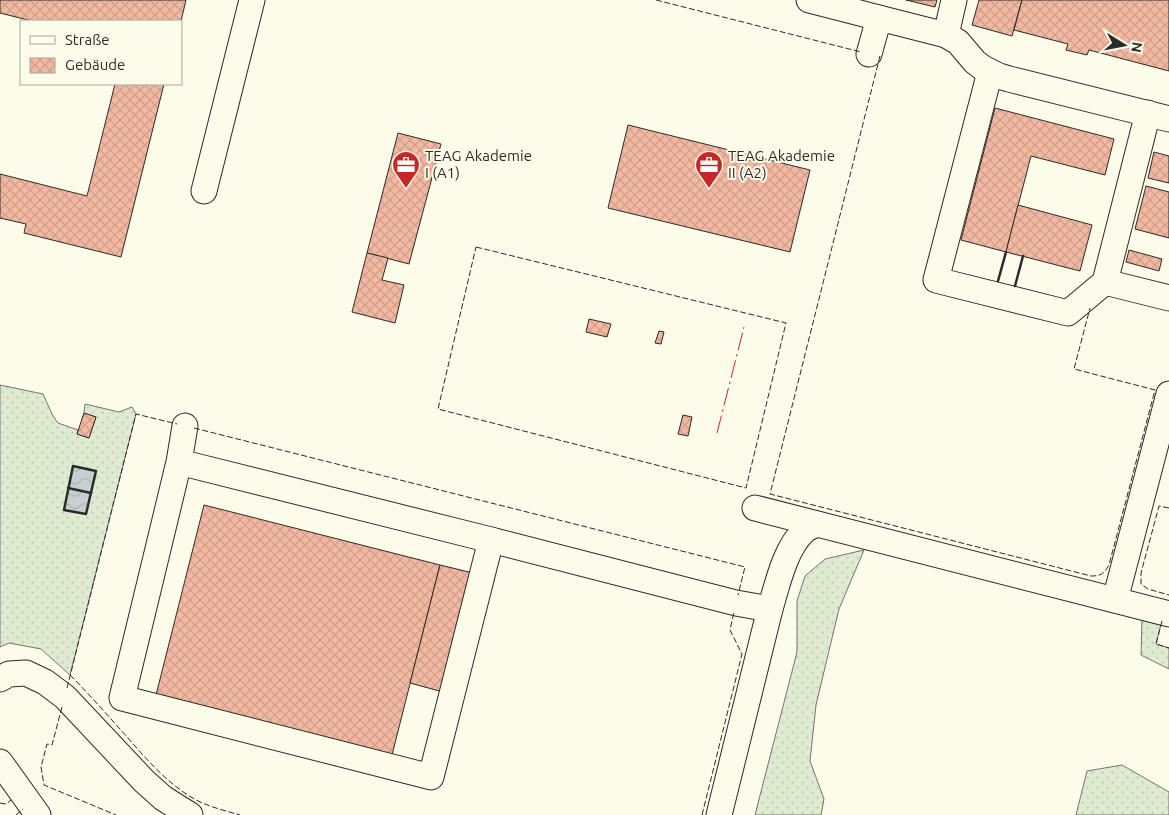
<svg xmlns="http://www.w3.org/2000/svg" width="1169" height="815" font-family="Ubuntu,sans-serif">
	<defs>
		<pattern id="grass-dots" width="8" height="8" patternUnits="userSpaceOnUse" patternTransform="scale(1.25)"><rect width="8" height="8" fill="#deebd1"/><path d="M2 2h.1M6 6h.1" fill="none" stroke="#bfcab4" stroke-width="1.8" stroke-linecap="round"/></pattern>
		<pattern id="water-waves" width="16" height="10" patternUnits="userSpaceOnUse" patternTransform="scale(1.25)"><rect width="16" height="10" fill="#c7d0d0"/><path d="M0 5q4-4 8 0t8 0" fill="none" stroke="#abb3b3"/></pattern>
		<pattern id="building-cross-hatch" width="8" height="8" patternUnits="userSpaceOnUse" patternTransform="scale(1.25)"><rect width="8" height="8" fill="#f2b8a0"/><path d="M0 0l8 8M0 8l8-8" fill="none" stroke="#d09e8a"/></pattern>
	</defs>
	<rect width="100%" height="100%" fill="#fdfbea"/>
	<g fill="url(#grass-dots)" stroke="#74746e">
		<polygon points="0,385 43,394 53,416 58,423 78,430 77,434 89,438 96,417 84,413 85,404 119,412 132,407 136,414 70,675 41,649 9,643 0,647"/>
		<polygon points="864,550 839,609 816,705 810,761 824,799 821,815 755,815 797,652 797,601 805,576 825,559"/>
		<polygon points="1142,619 1161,624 1156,644 1169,648 1169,669 1141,655"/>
		<polygon points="1122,765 1169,792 1169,815 1076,815 1087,771"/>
	</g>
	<polygon fill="url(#water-waves)" stroke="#74746e" points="73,466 96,471 86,514 64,510"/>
	<g fill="url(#building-cross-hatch)" stroke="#2b2b2b">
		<polygon points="0,0 186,0 181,21 32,21 0,13"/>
		<polygon points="906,0 937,0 935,7"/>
		<polygon points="979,0 1022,0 1012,36 972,25"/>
		<polygon points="1022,0 1169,0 1169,71 1089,50 1087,55 1066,50 1068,44 1014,30"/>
		<polygon points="115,84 164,84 121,257 24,233 26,224 0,218 0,174 87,196"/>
		<polygon points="995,108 1114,139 1105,175 1031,156 1006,252 961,240"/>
		<polygon points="628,125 810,170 790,252 608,208"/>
		<polygon points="398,133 441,144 409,264 367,253"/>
		<polygon points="1154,152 1169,156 1169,183 1148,178"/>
		<polygon points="1146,186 1169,192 1169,238 1135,229"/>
		<polygon points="1018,205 1092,225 1080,271 1006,252"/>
		<polygon points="1129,250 1162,259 1159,271 1126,262"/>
		<polygon points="367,253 388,258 382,280 404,285 395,323 352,312"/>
		<polygon points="589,319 611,324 607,337 586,332"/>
		<polygon points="659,331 664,332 661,344 655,343"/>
		<polygon points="84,413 96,417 89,438 77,434"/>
		<polygon points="683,415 692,417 688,436 678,434"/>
		<polygon points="204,505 440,565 392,755 156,695"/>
		<polygon points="440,565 473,573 443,692 410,683"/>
	</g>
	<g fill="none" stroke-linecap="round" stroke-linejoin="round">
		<defs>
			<g id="minor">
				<polyline points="809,0 879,18"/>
				<polyline points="954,0 946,35 958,42 975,62 983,68 999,76 1009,79 1169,119"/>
				<polyline points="869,54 879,18 946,35"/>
				<polyline points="990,72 936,280 1068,313 1105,282 1148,113"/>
				<polyline points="204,191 252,0"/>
				<polyline points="1105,282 1169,298"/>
				<polyline points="179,462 491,540 431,777 122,698 179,462 185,426"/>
				<polyline points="755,508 1169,614"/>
				<polyline points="491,540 736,603 770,609"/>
				<polyline points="1115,600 1169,394"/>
				<polyline points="0,679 9,674 26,673 45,682 65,697 144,781 163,798 190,815"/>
				<polyline points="0,762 38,815"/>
				<path d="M719,815L770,609C777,586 785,548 804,531C807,528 813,526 817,524"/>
			</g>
		</defs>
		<use href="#minor" stroke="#2b2b2b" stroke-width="27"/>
		<use href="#minor" stroke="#fdfbea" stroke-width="25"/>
		<g stroke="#2b2b2b" stroke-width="1" stroke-dasharray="6 2.5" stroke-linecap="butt">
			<polyline points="656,0 861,52"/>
			<path d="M880,56L770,494L1091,576C1101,576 1104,574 1109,565L1155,390L1074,369L1090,308"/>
			<polygon points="476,247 786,323 746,488 438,409"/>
			<polyline points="194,428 745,567 738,595"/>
			<polyline points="1169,508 1159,506 1141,573 1141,584 1148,589 1169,595"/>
			<polyline points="1162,621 1156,644 1169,648"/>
			<path d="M70,675C90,695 109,717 128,738C148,761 169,785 196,800C210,807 226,811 240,815"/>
			<polyline points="67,688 136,414 177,424"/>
			<polyline points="62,707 52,745 47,744 41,767 44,785 116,815"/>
			<polyline points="0,803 6,804 11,800"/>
			<polyline points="16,815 23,809"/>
			<polyline points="702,815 742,654 730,630 734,612"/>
		</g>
		<g stroke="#2b2b2b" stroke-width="2.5">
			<polyline points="998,281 1006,252"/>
			<polyline points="1015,286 1023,256"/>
			<polygon points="73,466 96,471 86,514 64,510"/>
			<polyline points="68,488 91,493"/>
		</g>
		<polyline stroke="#c62828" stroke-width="1" stroke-dasharray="18 4 2.5 4" stroke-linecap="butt" points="717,433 744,327"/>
	</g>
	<defs>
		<symbol id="office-pin" viewBox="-11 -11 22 30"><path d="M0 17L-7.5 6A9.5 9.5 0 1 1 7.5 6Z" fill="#c62828" stroke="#fdfbea"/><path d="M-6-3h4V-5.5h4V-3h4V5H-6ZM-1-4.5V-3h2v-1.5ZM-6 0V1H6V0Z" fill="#fff"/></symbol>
	</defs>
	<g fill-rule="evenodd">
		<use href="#office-pin" x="390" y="149" width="32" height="43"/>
		<use href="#office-pin" x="693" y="149" width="32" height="43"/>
	</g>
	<g text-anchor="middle" stroke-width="4" stroke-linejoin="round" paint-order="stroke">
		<g font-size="15" fill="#2b2b2b" stroke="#fdfbea" text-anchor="start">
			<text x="425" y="161">TEAG Akademie<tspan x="425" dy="17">I (A1)</tspan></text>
			<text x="728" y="161">TEAG Akademie<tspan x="728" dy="17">II (A2)</tspan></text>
		</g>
	</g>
	<rect x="20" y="20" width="162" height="65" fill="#fdfbea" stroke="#a9a89e"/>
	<rect x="30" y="36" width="25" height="8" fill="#fdfbea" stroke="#a9a89e"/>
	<text x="65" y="45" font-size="15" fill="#2b2b2b">Straße</text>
	<rect x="30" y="58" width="25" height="15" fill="url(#building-cross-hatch)" stroke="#a9a89e"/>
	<text x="65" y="70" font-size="15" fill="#2b2b2b">Gebäude</text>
	<g transform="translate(1124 45) rotate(100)" stroke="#fdfbea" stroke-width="4" paint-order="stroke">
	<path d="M0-4L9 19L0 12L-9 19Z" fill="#2b2b2b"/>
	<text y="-8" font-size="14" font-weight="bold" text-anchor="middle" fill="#2b2b2b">N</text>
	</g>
</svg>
